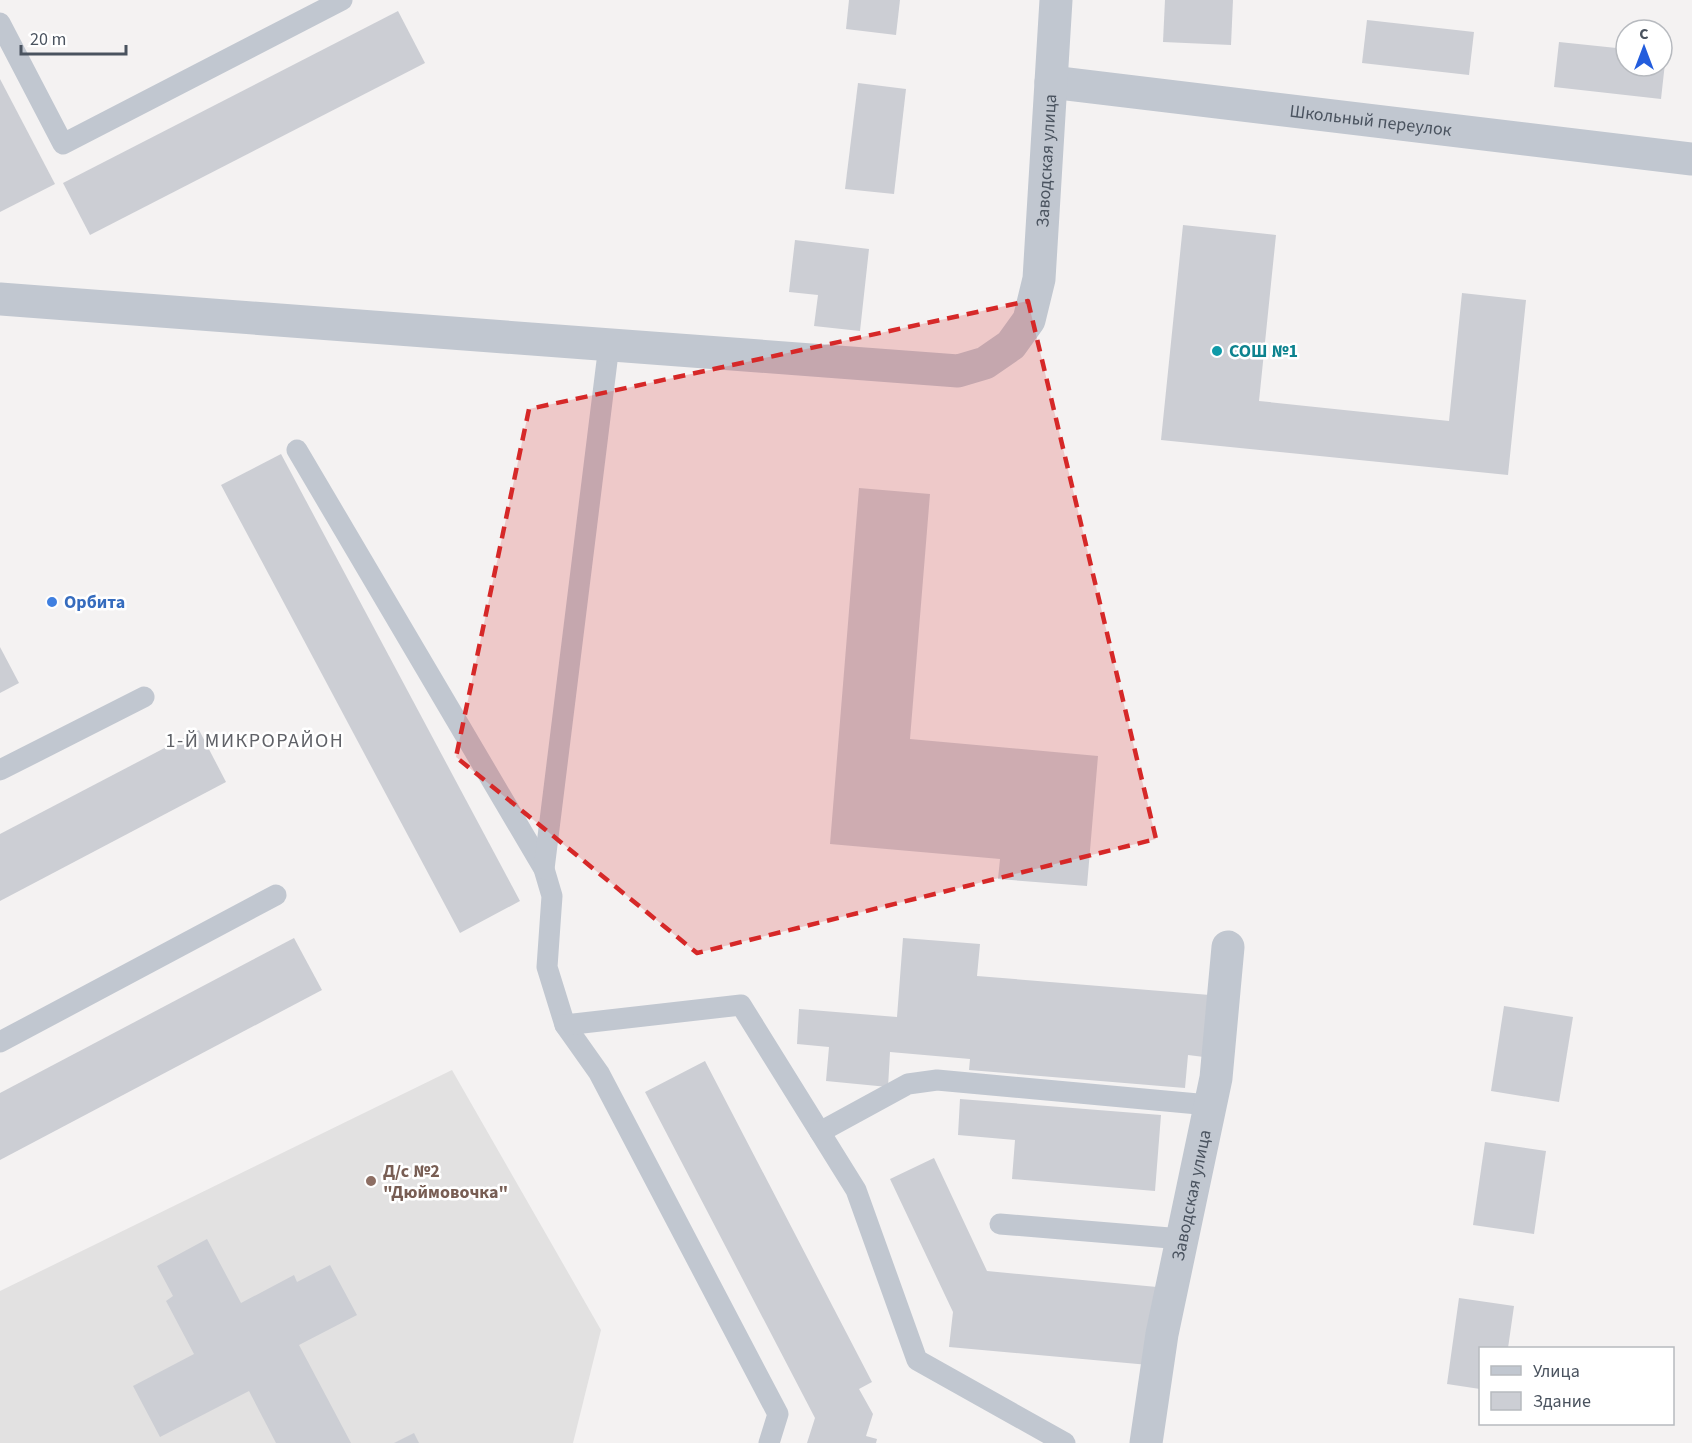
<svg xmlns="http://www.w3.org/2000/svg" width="1692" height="1443" font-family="'Source Sans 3',sans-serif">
	<rect width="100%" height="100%" fill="#f4f2f2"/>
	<polygon fill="#e2e1e1" points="452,1070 601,1330 573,1443 0,1443 0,1291"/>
	<g fill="#ccced4">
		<polygon points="849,0 900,0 896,35 846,29"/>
		<polygon points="1165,0 1233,0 1231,45 1163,42"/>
		<polygon points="398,11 425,63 90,235 63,183"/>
		<polygon points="1367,20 1474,32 1469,75 1362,63"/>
		<polygon points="1559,42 1626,49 1626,66 1662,66 1662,53 1666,54 1661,99 1554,87"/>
		<polygon points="0,79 55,184 0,212"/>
		<polygon points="858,83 906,89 894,194 845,189"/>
		<polygon points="1183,225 1276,235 1259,401 1449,421 1462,293 1526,300 1508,475 1161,440"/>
		<polygon points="795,240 869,249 860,331 814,326 818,295 789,292"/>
		<polygon points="281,454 520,901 460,933 221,485"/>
		<polygon points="859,488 930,494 910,739 1098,756 1087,886 998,879 1000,859 830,844"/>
		<polygon points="0,647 19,683 0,693"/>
		<polygon points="199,730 226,782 0,901 0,834"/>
		<polygon points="294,938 322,990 0,1160 0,1093"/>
		<polygon points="903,938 980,944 977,976 1210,995 1204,1057 1188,1055 1185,1088 969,1070 970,1059 890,1052 888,1087 826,1081 829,1047 797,1044 799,1009 897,1017"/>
		<polygon points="1504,1006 1573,1017 1559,1102 1491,1091"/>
		<polygon points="705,1061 872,1382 859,1389 873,1414 866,1436 877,1439 876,1443 807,1443 815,1418 645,1092"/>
		<polygon points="960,1099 1161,1115 1155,1191 1012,1179 1015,1140 958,1135"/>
		<polygon points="1485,1142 1546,1151 1534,1234 1473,1225"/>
		<polygon points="934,1158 987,1271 1157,1287 1149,1365 949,1347 953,1312 890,1179"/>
		<polygon points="207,1239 241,1303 294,1275 297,1282 330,1265 357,1315 299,1345 351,1443 276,1443 249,1391 160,1437 133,1386 194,1354 166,1301 173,1296 157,1266"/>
		<polygon points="1459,1298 1514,1306 1508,1348 1480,1348 1480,1389 1447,1384"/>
		<polygon points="414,1433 419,1443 394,1443"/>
	</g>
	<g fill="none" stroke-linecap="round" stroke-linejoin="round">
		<g stroke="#c1c7d0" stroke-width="21">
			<polyline points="0,23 63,144 342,0"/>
			<polyline points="297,450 544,869 552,896 547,967 565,1025 599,1073 778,1414 769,1443"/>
			<polyline points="0,770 144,697"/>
			<polyline points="544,869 609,345"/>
			<polyline points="565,1025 741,1005 856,1190 917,1360 1065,1443"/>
			<polyline points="0,1042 276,895"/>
			<polyline points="820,1132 908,1084 937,1080 1209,1105"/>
			<polyline points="1000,1224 1182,1239"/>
		</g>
		<g stroke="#c1c7d0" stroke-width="33">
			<path id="s1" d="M1051,82L1692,159"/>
			<path id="s2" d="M0,299L958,371L985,363L1011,345L1029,320L1039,279L1056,0"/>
			<path id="s3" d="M1146,1443L1162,1334L1216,1078L1228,947"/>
		</g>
	</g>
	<path fill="#d62828" fill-opacity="0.2" stroke="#d62828" stroke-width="4.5" stroke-dasharray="12 8" stroke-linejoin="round" d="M1028,301L1156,839L697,953L456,757L529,409Z"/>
	<circle fill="#0f9aa8" stroke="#fff" stroke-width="2" cx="1217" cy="351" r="6"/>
	<circle fill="#3f7fe0" stroke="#fff" stroke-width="2" cx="52" cy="602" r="6"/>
	<circle fill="#8d6e63" stroke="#fff" stroke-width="2" cx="371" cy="1181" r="6"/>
	<g text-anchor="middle" stroke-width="5" stroke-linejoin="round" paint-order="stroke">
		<g font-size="18" fill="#4a535f" stroke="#fff">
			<text dy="6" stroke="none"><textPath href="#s1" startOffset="322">Школьный переулок</textPath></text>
			<text dy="6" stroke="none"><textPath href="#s2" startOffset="1212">Заводская улица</textPath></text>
			<text dy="6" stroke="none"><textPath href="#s3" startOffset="252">Заводская улица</textPath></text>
		</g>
		<g font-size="18" font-weight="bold" fill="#0d838f" stroke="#fff" text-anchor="start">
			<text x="1229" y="357">СОШ №1</text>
		</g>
		<g font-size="18" font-weight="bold" fill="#366cbe" stroke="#fff" text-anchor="start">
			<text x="64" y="608">Орбита</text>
		</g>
		<g font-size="18" font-weight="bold" fill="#785e54" stroke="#fff" text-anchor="start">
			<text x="383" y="1177">Д/с №2<tspan x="383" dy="21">"Дюймовочка"</tspan></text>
		</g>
		<g font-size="20" letter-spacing="1.5" fill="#5f6167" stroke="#fff">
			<text x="255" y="747">1-Й МИКРОРАЙОН</text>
		</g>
	</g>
	<rect x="1479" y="1347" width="195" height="78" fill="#ffffff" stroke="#b7babf" stroke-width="1.5"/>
	<rect x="1491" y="1366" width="30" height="9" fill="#c1c7d0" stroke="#b7babf" stroke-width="1.5"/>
	<text x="1533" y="1377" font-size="18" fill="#4a535f">Улица</text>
	<rect x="1491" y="1392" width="30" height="18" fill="#ccced4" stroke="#b7babf" stroke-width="1.5"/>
	<text x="1533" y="1407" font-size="18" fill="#4a535f">Здание</text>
	<g transform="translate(1644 48)"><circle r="28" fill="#ffffff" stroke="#b7babf" stroke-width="1.5"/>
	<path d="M0-4.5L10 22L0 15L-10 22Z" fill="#235ddd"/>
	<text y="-9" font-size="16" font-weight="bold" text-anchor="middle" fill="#4a535f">С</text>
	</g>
	<path d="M21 45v9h105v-9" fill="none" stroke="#4a535f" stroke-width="3"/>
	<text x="30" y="45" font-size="18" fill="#4a535f" stroke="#ffffff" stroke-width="4.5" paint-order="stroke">20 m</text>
</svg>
